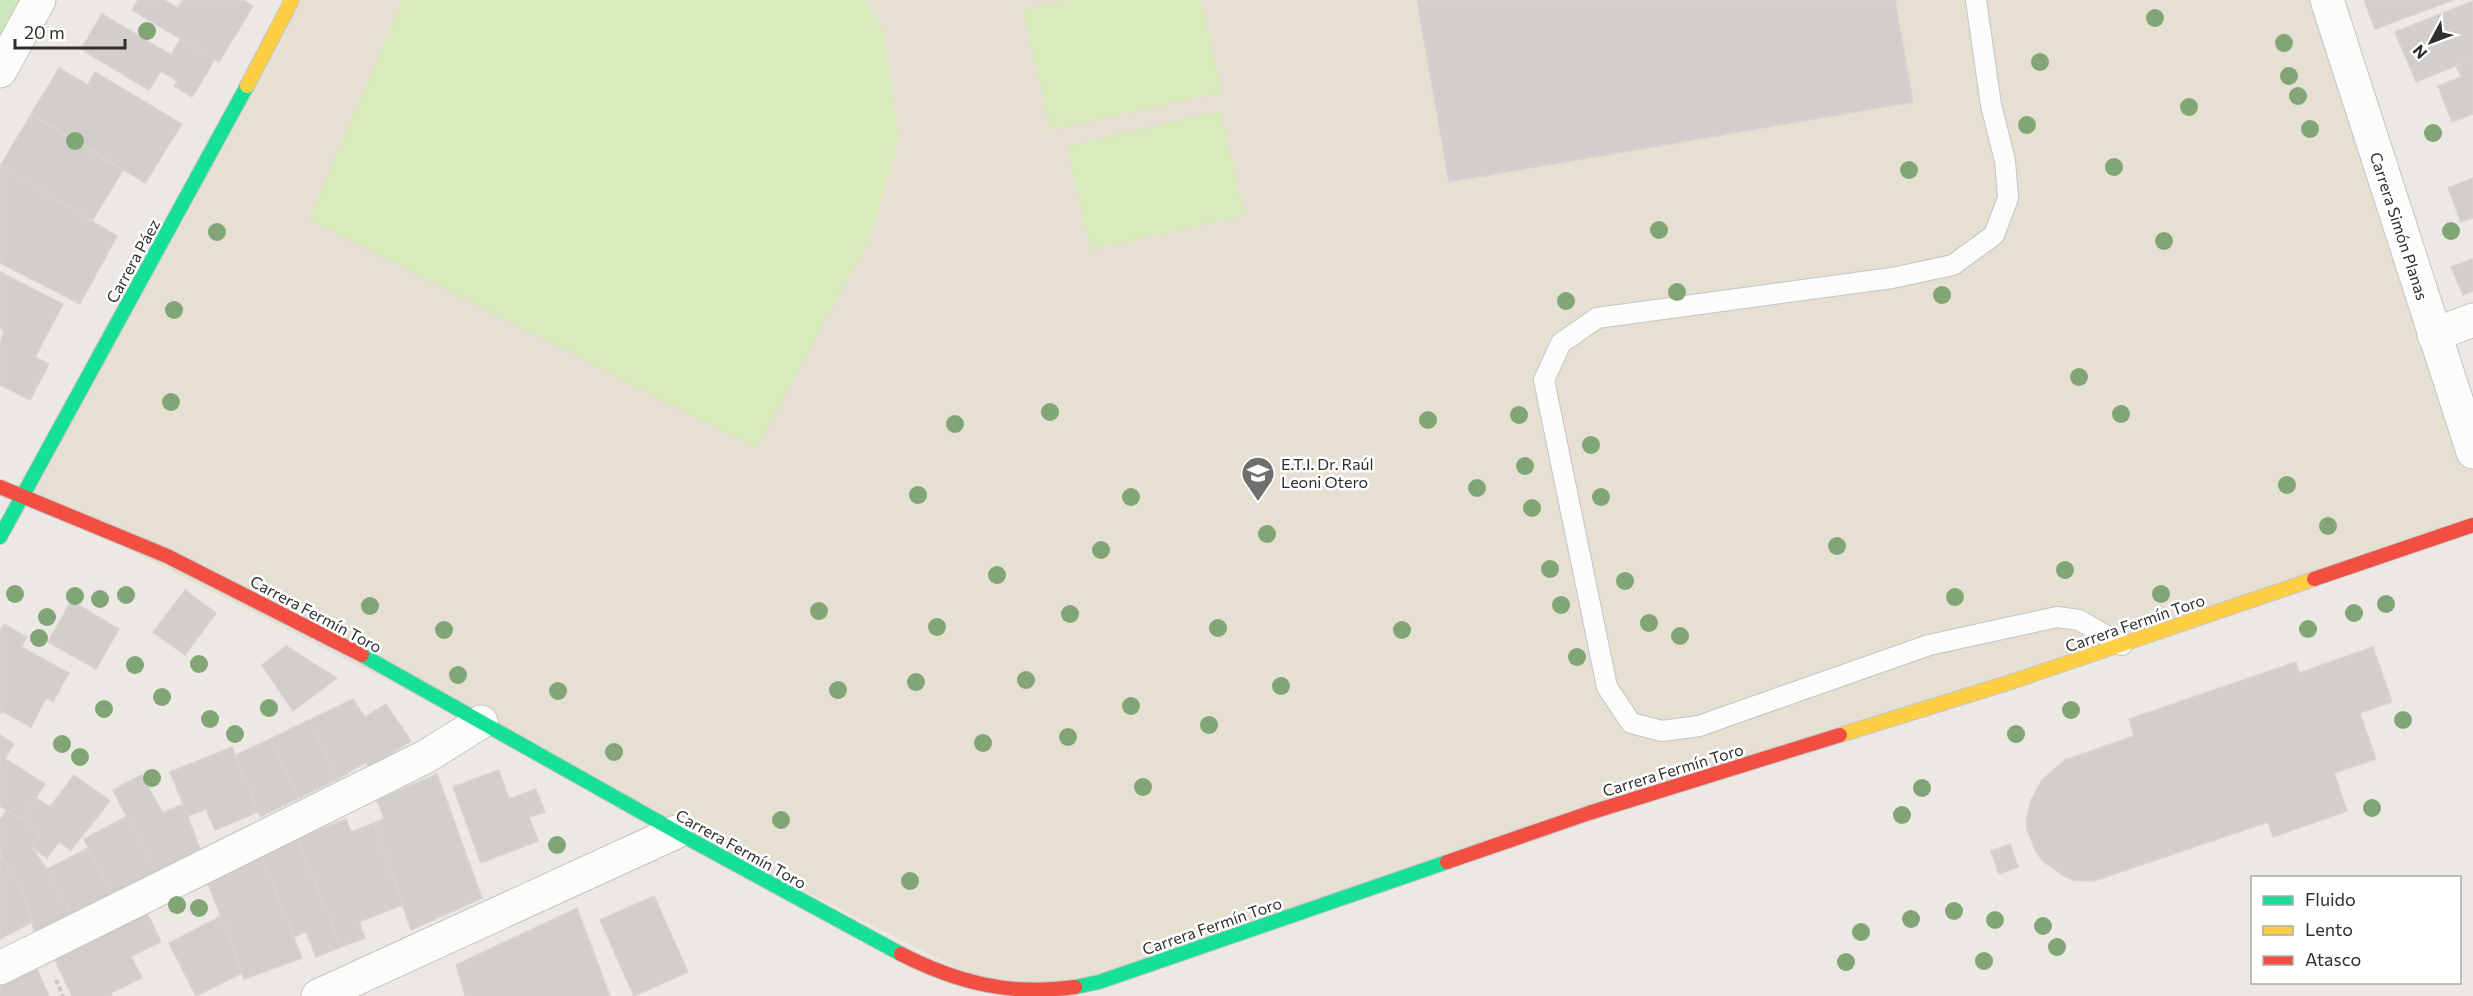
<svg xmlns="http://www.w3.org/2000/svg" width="2473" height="996" font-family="Commissioner,sans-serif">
	<rect width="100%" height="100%" fill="#ece8e4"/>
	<polygon fill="#e6e0d3" points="292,0 2327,0 2473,452 2473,525 1099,982 1004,992 23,496"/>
	<polygon fill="#cee6be" points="0,0 39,0 0,71"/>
	<g fill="#d9eabb">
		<polygon points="403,0 864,0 883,29 899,138 870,238 756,448 309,219"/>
		<polygon points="1068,0 1201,0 1222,92 1051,130 1023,10"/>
		<polygon points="1220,111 1245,215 1091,250 1067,147"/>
	</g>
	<g fill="#d1cecb" stroke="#d7d4d0" stroke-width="1.5">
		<polygon points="138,0 164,0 178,8 183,0 243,0 253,6 219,62 132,10"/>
		<polygon points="1417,0 1895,0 1913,102 1449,182"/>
		<polygon points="2364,0 2453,0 2375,29"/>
		<polygon points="2473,1 2473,59 2416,82 2395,32"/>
		<polygon points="102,14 171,55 180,39 215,59 192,97 174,86 178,81 161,71 149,90 81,49"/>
		<polygon points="2473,59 2473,114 2452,122 2438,86 2461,77 2456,66"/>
		<polygon points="59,68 88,85 95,72 182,124 145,183 31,114"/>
		<polygon points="31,114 123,170 92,221 0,166"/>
		<polygon points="0,166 117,236 80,304 0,263"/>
		<polygon points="2473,178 2473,218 2461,222 2448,188"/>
		<polygon points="2473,259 2473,291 2463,295 2451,267"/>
		<polygon points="0,272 63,304 35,357 49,364 30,400 0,385 0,342 5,331 0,328"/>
		<polygon points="185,590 216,613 185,655 153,632"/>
		<polygon points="71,601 119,629 96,669 48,642"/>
		<polygon points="4,624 27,637 21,647 69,673 53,702 46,698 31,727 2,711 0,714 0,631"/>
		<polygon points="286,646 337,678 293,711 262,665"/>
		<polygon points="2373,647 2392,702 2360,713 2376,759 2334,773 2347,811 2273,837 2268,822 2094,881 2074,880 2064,876 2044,862 2036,852 2027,830 2026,820 2031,800 2042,780 2065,760 2134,736 2129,719 2296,662 2299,673"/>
		<polygon points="353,699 365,717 386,704 411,741 369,767 366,762 338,779 309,720"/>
		<polygon points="309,720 338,779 299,798 270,739"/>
		<polygon points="0,735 14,744 5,759 45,784 22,820 0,806"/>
		<polygon points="270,739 299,798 260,817 234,756"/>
		<polygon points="232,747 258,812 215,830 206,809 188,816 170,772"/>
		<polygon points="499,770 509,799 536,789 545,812 529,817 538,841 481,863 453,787"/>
		<polygon points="437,774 482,898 411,930 374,823 384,819 377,800"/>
		<polygon points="74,775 110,801 71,850 59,842 47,858 31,847 41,832 22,820 36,798 50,807"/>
		<polygon points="141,775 163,813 183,804 201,852 178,861 180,866 156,874 113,790"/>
		<polygon points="7,810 41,832 31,847 47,869 73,918 35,935 23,891 0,854 0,820"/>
		<polygon points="127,816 156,874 114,897 84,839"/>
		<polygon points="346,819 351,832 374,823 402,905 359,922 365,938 341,947 297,839"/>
		<polygon points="297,839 341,947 316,957 306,932 294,937 260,853"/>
		<polygon points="2010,844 2018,867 1999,874 1991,851"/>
		<polygon points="88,848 114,897 73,918 47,869"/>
		<polygon points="260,853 302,958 244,979 205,875"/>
		<polygon points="0,854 23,891 32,922 0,939"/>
		<polygon points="654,896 688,972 634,996 600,920"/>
		<polygon points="144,906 161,942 131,956 142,978 111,993 112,996 72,996 50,950"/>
		<polygon points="577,908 610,996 465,996 456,965"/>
		<polygon points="221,916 242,973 196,996 169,943"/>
		<polygon points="36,967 49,996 0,996 0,983"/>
	</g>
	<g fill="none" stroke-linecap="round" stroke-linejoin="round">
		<defs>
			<polyline id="lane" points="1976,0 1991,105 2005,161 2008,198 1994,235 1953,265 1892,278 1597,318 1561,343 1544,380 1607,687 1631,723 1662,731 1699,726 1929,645 2057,617 2079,620 2122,645"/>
			<g id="street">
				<polyline points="2327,0 2473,452"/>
				<polyline points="0,71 39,0"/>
				<polyline points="2434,335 2473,320"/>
				<polyline points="0,968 425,757 481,722"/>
				<polyline points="318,996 676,832"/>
			</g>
			<g id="fast">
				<polyline points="0,537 247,86"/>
				<polyline points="362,655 691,840 901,954"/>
				<polyline points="1075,987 1099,982 1447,862"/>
			</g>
			<g id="slow">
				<polyline points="247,86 292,0"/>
				<polyline points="1840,735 2014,681 2314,579"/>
			</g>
			<g id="jam">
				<polyline points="0,487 167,556 362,655"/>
				<polyline points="2314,579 2473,525"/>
				<polyline points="1447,862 1589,813 1840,735"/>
				<path d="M901,954C958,983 1011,996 1075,987"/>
			</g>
		</defs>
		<use href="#lane" stroke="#c5c4c5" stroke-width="22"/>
		<use href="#street" stroke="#c5c4c5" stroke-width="35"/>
		<use href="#fast" stroke="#c5c4c5" stroke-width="16"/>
		<use href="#slow" stroke="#c5c4c5" stroke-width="16"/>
		<use href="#jam" stroke="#c5c4c5" stroke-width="16"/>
		<polyline stroke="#c9c9c8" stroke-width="4" stroke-dasharray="4.5 3" stroke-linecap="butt" points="56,980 63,996"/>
		<use href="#lane" stroke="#fcfcfb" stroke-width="20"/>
		<use href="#street" stroke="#fcfcfb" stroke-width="33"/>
		<use href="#fast" stroke="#16e098" stroke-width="14"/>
		<use href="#slow" stroke="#ffcf43" stroke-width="14"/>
		<use href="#jam" stroke="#f24e42" stroke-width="14"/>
	</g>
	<g fill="#82a575">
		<circle cx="2155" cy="18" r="9"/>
		<circle cx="147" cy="31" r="9"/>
		<circle cx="2284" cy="43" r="9"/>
		<circle cx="2040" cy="62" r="9"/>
		<circle cx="2289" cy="76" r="9"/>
		<circle cx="2298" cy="96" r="9"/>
		<circle cx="2189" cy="107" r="9"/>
		<circle cx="2027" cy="125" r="9"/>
		<circle cx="2310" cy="129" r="9"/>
		<circle cx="2433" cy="133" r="9"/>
		<circle cx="75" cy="141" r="9"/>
		<circle cx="2114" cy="167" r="9"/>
		<circle cx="1909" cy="170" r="9"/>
		<circle cx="1659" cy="230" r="9"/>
		<circle cx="2451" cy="231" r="9"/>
		<circle cx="217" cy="232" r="9"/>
		<circle cx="2164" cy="241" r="9"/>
		<circle cx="1677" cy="292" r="9"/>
		<circle cx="1942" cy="295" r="9"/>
		<circle cx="1566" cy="301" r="9"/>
		<circle cx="174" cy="310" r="9"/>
		<circle cx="2079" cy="377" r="9"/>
		<circle cx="171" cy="402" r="9"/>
		<circle cx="1050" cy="412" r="9"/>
		<circle cx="2121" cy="414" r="9"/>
		<circle cx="1519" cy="415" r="9"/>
		<circle cx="1428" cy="420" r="9"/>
		<circle cx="955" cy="424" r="9"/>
		<circle cx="1591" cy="445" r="9"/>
		<circle cx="1525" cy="466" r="9"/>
		<circle cx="2287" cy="485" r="9"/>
		<circle cx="1477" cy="488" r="9"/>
		<circle cx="918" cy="495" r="9"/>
		<circle cx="1131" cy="497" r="9"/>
		<circle cx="1601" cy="497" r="9"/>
		<circle cx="1532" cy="508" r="9"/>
		<circle cx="2328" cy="526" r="9"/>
		<circle cx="1267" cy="534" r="9"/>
		<circle cx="1837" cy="546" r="9"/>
		<circle cx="1101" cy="550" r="9"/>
		<circle cx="1550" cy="569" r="9"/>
		<circle cx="2065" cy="570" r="9"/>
		<circle cx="997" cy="575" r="9"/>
		<circle cx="1625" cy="581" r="9"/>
		<circle cx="15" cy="594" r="9"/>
		<circle cx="2161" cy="594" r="9"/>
		<circle cx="126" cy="595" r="9"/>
		<circle cx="75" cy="596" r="9"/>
		<circle cx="1955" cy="597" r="9"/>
		<circle cx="100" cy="599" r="9"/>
		<circle cx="2386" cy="604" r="9"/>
		<circle cx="1561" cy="605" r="9"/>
		<circle cx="370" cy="606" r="9"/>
		<circle cx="819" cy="611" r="9"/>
		<circle cx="2354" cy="613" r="9"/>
		<circle cx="1070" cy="614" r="9"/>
		<circle cx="47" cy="617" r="9"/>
		<circle cx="1649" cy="623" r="9"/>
		<circle cx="937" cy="627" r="9"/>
		<circle cx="1218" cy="628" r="9"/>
		<circle cx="2308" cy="629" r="9"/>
		<circle cx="444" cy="630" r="9"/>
		<circle cx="1402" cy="630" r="9"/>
		<circle cx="1680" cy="636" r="9"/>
		<circle cx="39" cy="638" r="9"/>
		<circle cx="1577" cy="657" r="9"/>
		<circle cx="199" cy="664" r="9"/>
		<circle cx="135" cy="665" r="9"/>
		<circle cx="458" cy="675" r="9"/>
		<circle cx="1026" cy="680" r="9"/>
		<circle cx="916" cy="682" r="9"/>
		<circle cx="1281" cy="686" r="9"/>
		<circle cx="838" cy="690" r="9"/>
		<circle cx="558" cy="691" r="9"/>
		<circle cx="162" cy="697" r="9"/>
		<circle cx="1131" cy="706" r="9"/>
		<circle cx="269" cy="708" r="9"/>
		<circle cx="104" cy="709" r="9"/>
		<circle cx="2071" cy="710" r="9"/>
		<circle cx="210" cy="719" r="9"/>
		<circle cx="2403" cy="720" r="9"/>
		<circle cx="1209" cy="725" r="9"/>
		<circle cx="235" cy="734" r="9"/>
		<circle cx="2016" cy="734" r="9"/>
		<circle cx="1068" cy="737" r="9"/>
		<circle cx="983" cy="743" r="9"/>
		<circle cx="62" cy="744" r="9"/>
		<circle cx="614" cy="752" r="9"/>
		<circle cx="80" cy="757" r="9"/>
		<circle cx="152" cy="778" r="9"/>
		<circle cx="1143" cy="787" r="9"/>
		<circle cx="1922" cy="788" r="9"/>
		<circle cx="2372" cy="808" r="9"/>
		<circle cx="1902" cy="815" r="9"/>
		<circle cx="781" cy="820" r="9"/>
		<circle cx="557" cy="845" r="9"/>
		<circle cx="910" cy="881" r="9"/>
		<circle cx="177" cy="905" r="9"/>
		<circle cx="199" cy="908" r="9"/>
		<circle cx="1954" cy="911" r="9"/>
		<circle cx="1911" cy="919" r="9"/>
		<circle cx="1995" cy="920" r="9"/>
		<circle cx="2043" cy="926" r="9"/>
		<circle cx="1861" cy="932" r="9"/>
		<circle cx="2057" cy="947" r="9"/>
		<circle cx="1984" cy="961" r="9"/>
		<circle cx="1846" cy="962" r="9"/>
	</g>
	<defs>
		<symbol id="university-pin" viewBox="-11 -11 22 30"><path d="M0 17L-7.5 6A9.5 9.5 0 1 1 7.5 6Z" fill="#706f6e" stroke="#fff"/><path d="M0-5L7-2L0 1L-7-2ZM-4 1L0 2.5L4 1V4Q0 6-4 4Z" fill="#fff"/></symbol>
	</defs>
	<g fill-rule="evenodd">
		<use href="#university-pin" x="1239" y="454" width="38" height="52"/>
	</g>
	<g text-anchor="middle" stroke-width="5" stroke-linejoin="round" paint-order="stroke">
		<g font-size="16" fill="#2e2e2e" stroke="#fff">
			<text transform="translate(2399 226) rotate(72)" y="6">Carrera Simón Planas</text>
			<text transform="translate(133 261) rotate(-61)" y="6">Carrera Páez</text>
			<text transform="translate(316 614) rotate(28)" y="6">Carrera Fermín Toro</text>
			<text transform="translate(2135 623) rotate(-19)" y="6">Carrera Fermín Toro</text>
			<text transform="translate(1673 770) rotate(-17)" y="6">Carrera Fermín Toro</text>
			<text transform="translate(741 849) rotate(29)" y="6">Carrera Fermín Toro</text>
			<text transform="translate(1212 926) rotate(-19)" y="6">Carrera Fermín Toro</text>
		</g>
		<g font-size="16" fill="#2e2e2e" stroke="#fff" text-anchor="start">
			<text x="1281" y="470">E.T.I. Dr. Raúl<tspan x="1281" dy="18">Leoni Otero</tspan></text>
		</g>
	</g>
	<rect x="2251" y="876" width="210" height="108" fill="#ffffff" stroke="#ababab" stroke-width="1.5"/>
	<rect x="2263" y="896" width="30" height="9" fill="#16e098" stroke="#ababab" stroke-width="1.5"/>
	<text x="2305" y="906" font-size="18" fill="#2e2e2e">Fluido</text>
	<rect x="2263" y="926" width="30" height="9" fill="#ffcf43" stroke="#ababab" stroke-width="1.5"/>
	<text x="2305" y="936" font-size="18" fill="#2e2e2e">Lento</text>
	<rect x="2263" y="956" width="30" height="9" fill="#f24e42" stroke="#ababab" stroke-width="1.5"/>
	<text x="2305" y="966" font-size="18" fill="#2e2e2e">Atasco</text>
	<g transform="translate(2431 42) rotate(229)" stroke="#ffffff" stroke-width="4.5" paint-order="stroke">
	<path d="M0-4.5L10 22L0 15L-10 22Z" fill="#2e2e2e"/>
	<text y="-9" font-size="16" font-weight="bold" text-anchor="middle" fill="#2e2e2e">N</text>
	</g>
	<path d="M15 39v9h110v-9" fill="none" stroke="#2e2e2e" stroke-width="3"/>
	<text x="24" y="39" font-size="18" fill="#2e2e2e" stroke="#ffffff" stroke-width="4.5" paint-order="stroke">20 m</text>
</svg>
